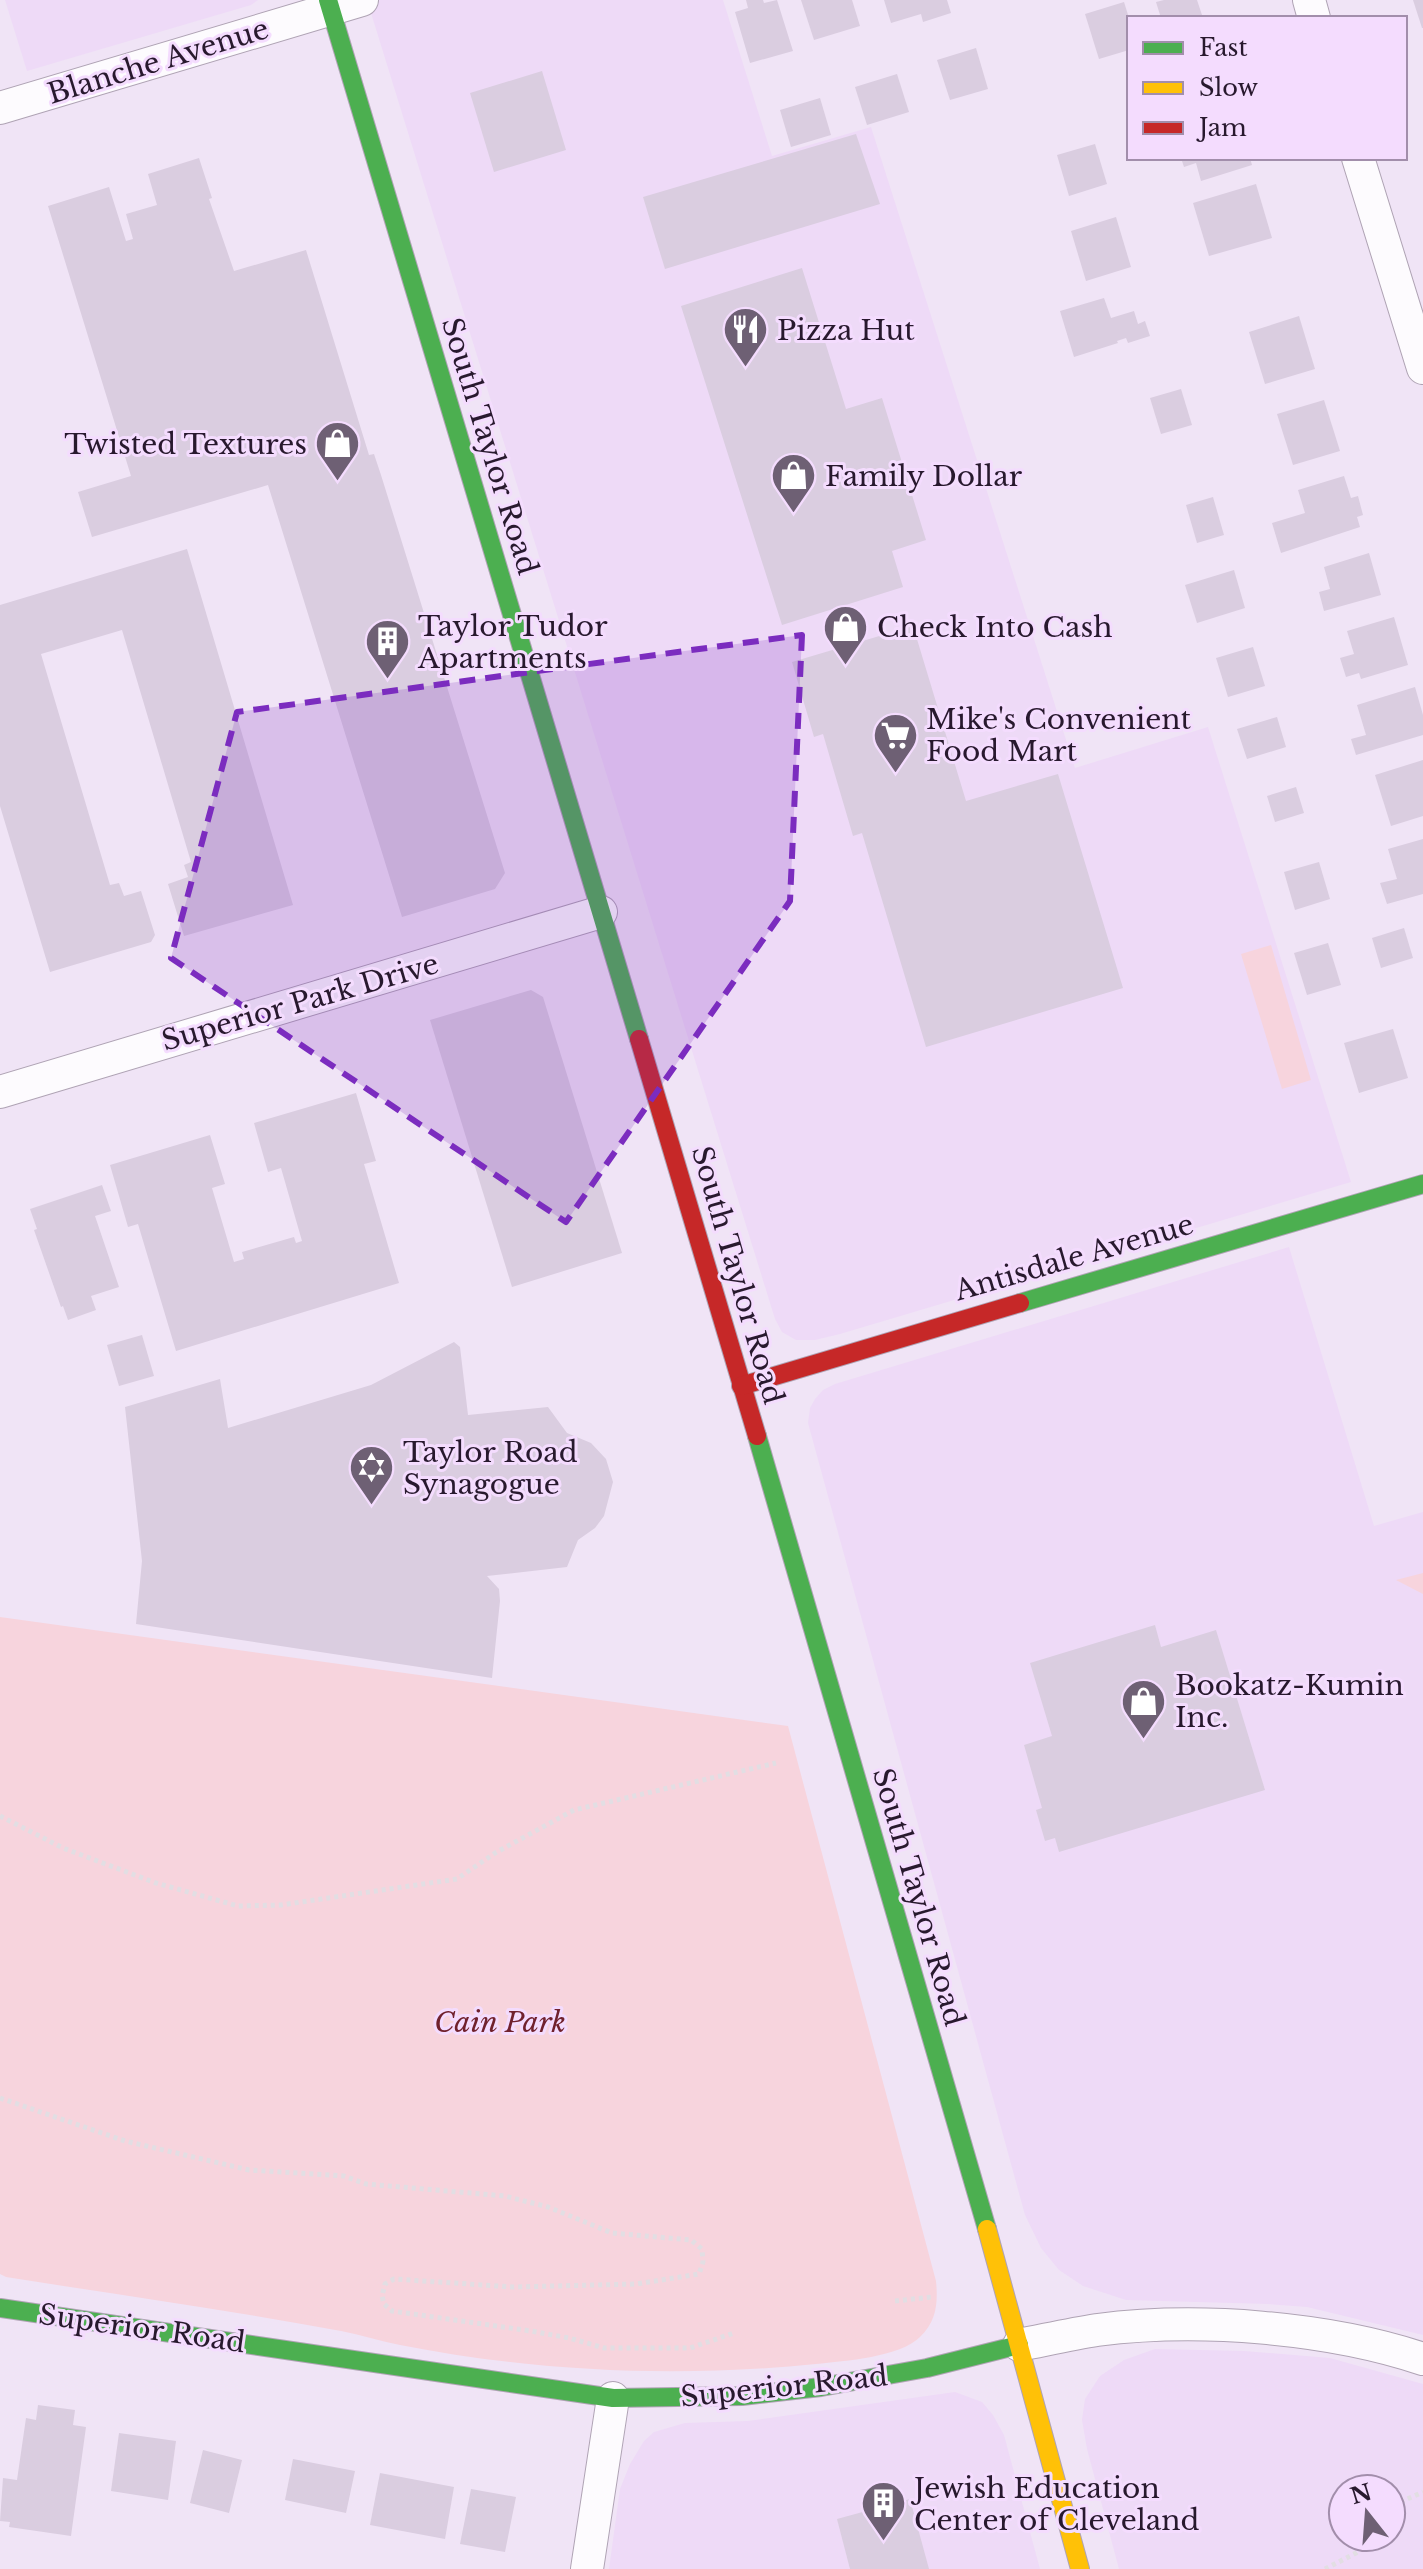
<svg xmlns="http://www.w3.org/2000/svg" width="1423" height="2569" font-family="'Libre Baskerville',serif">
	<rect width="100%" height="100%" fill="#f0e4f6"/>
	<g fill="#eedaf7" fill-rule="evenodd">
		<polygon points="5,0 258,0 251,5 27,71"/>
		<polygon points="367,0 723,0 772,156 871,127 1075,768 1208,727 1351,1182 840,1334 815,1340 796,1340 782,1332 775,1319"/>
		<polygon points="1289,1247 1374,1526 1423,1512 1423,2335 1307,2307 1268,2304 1126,2300 1083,2286 1059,2270 1041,2248 1025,2215 808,1423 810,1408 815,1399 823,1390 835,1384"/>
		<path d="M1155,2349L1244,2351L1330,2358L1423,2384V2569H1119L1087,2449L1082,2420L1085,2399L1100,2376L1124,2360ZM1343,2489H1391V2537H1343Z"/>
		<polygon points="955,2392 982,2402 993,2415 1004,2435 1040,2569 609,2569 620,2489 630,2464 644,2441 654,2432 685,2423 748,2421"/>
	</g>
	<g fill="#f7d4dd">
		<polygon points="1271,945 1311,1080 1282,1089 1241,954"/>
		<polygon points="1423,1573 1423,1594 1396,1580"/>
		<path d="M0,1617L788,1726L936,2281C938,2302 937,2321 920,2337C900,2357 845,2361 816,2364C677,2378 538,2372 400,2345C380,2341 361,2335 341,2331C230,2310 118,2295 6,2277L0,2274Z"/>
	</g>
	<g fill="#dacde0">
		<polygon points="746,0 763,0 764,3 777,0 793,51 750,63 735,12 748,8"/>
		<polygon points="801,0 852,0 860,26 814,40"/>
		<polygon points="884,0 947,0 951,13 923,22 921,14 891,23"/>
		<polygon points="1164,0 1197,0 1203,18 1161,18 1156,2"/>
		<polygon points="1413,0 1423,0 1423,28 1422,28"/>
		<polygon points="1124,2 1129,18 1129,50 1099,59 1085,14"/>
		<polygon points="976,48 988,89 950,100 937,60"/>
		<polygon points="542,71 566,150 494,172 470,93"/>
		<polygon points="897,74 909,112 867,125 855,87"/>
		<polygon points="820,98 831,135 791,147 780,110"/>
		<polygon points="856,134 880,204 665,269 643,197"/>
		<polygon points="1095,144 1107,184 1069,196 1057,155"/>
		<polygon points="199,158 212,198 209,199 234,271 306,250 369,455 374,454 381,475 505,873 495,889 402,917 268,485 92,537 78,492 131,476 48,206 109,187 126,241 133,239 126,214 157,205 148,174"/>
		<polygon points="1181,158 1250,158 1252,165 1201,181 1196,163 1184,167"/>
		<polygon points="1256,184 1272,238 1209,256 1193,203"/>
		<polygon points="1116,217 1131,267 1086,281 1071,231"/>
		<polygon points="802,268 846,409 882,398 926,540 892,551 903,587 782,625 681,306"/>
		<polygon points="1104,298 1111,318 1134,311 1138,324 1145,321 1150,336 1128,343 1126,338 1117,341 1118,343 1074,357 1060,311"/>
		<polygon points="1299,316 1315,369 1265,384 1249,332"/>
		<polygon points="1181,389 1192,425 1161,434 1150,398"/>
		<polygon points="1324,400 1340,451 1293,465 1277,414"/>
		<polygon points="1344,476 1351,498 1358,496 1363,515 1357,517 1360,527 1281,553 1272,523 1305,513 1298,490"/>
		<polygon points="1213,497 1224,535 1197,543 1186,505"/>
		<polygon points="187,549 293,905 184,936 168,884 188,877 184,865 191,862 122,630 41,654 110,885 119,883 124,896 141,891 155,935 151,942 50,972 0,806 0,605"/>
		<polygon points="1369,553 1381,595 1324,611 1319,592 1330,589 1324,567"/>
		<polygon points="1234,570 1245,608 1197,623 1185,585"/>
		<polygon points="1394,617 1408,665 1361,679 1359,673 1346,677 1340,658 1354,654 1347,631"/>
		<polygon points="913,626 966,801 1058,774 1123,988 926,1047 862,833 853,836 823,734 814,737 792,662"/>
		<polygon points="1253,647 1265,686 1228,697 1216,658"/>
		<polygon points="1415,687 1423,715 1423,735 1356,755 1351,739 1366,735 1357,705"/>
		<polygon points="1277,717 1286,747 1247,759 1237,729"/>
		<polygon points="1423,760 1423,816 1391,826 1375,775"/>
		<polygon points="1296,787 1304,813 1275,822 1267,796"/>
		<polygon points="1423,839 1423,894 1387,904 1380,883 1397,879 1388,849"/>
		<polygon points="1319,862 1330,899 1295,910 1284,872"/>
		<polygon points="1404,928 1413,958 1381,968 1372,938"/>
		<polygon points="1328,943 1341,985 1307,995 1294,953"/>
		<polygon points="531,990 543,997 622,1253 512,1287 430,1020"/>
		<polygon points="1393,1029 1408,1078 1359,1093 1344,1043"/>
		<polygon points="356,1093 376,1161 364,1164 399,1283 176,1351 138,1224 128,1227 110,1165 210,1135 225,1184 212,1188 234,1262 244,1259 242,1252 294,1237 296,1243 302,1241 281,1168 268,1172 254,1123"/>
		<polygon points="102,1185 111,1211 95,1216 119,1287 91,1296 96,1310 68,1320 63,1306 61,1307 34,1230 37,1229 30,1209"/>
		<polygon points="142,1335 154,1376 119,1386 107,1345"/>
		<polygon points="454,1342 460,1347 468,1415 548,1407 567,1433 591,1443 606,1459 613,1482 604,1516 595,1528 578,1540 567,1567 487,1576 499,1589 500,1601 492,1678 136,1624 142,1561 125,1407 220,1379 228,1428 371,1385"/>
		<polygon points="1155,1625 1161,1647 1216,1630 1265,1790 1059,1852 1055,1838 1045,1841 1036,1810 1042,1808 1024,1745 1052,1736 1030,1663"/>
		<polygon points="38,2405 75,2410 73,2425 86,2427 71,2536 9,2527 10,2522 0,2521 3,2478 17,2480 26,2418 36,2420"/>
		<polygon points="119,2433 176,2441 168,2500 111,2491"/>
		<polygon points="203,2450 242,2460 229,2513 190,2503"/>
		<polygon points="293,2459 355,2471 346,2513 285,2500"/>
		<polygon points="380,2473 454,2487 445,2539 370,2525"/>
		<polygon points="471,2489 516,2497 505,2552 460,2544"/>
		<polygon points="910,2499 929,2569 850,2569 837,2519"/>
	</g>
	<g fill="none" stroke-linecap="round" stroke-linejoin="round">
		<defs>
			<g id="street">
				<polyline points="1309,0 1314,18"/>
				<polyline points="0,108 362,0"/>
				<polyline points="1358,158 1423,368"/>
				<polyline points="0,1092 601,912"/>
				<path d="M1019,2345C1045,2340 1071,2334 1097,2330C1198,2317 1327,2327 1423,2359"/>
				<polyline points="587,2569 613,2398"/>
			</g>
			<g id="fast">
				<polyline points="328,0 639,1039"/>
				<polyline points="1020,1303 1423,1184"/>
				<polyline points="757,1436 987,2229"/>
				<polyline points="0,2308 613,2398 742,2396 821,2387 927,2368 1019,2345"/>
			</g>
			<polyline id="slow" points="987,2229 1080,2569"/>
			<g id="jam">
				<polyline points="639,1039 757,1436"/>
				<polyline points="741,1386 1020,1303"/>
			</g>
		</defs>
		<use href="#street" stroke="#afa3b4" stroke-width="34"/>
		<use href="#fast" stroke="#afa3b4" stroke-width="20"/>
		<use href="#slow" stroke="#afa3b4" stroke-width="20"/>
		<use href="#jam" stroke="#afa3b4" stroke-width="20"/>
		<g stroke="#e2dee3" stroke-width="5" stroke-dasharray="4 4" stroke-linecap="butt">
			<polyline points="0,1816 63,1848 156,1883 238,1906 281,1905 457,1879 495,1853 574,1810 776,1763"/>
			<polyline points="0,2098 125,2141 249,2170 344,2176 366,2184 505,2196 548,2207 612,2233 691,2240 702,2249 703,2262 699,2274 636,2284 513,2287 394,2279 385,2284 382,2296 384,2304 392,2311 531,2331 569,2338 604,2348 690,2348 734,2333"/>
			<polyline points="895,2301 932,2297"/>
			<polyline points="1391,2514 1396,2504 1423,2492"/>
			<polyline points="1325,2569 1356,2553 1377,2537"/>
		</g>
		<use href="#street" stroke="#fdfbfe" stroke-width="32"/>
		<use href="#fast" stroke="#4caf50" stroke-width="18"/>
		<use href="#slow" stroke="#ffc107" stroke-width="18"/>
		<use href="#jam" stroke="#c62828" stroke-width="18"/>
	</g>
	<path fill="#7b2cbf" fill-opacity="0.2" stroke="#7b2cbf" stroke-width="6" stroke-dasharray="16 10" stroke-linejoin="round" d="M802,635L790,901L566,1222L171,958L237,712Z"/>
	<defs>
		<symbol id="restaurant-pin" viewBox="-11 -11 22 30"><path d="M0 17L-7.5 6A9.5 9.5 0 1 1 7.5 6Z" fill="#6e6074" stroke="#f4dcfe"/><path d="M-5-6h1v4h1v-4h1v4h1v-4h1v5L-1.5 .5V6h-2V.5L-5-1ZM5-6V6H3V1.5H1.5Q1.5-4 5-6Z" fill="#fff"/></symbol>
		<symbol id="shop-pin" viewBox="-11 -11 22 30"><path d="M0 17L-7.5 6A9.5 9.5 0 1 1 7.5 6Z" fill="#6e6074" stroke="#f4dcfe"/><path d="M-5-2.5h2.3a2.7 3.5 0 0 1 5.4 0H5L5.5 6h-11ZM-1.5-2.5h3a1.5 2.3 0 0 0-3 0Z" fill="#fff"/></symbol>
		<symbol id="building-pin" viewBox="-11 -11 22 30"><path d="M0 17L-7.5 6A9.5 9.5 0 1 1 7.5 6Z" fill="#6e6074" stroke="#f4dcfe"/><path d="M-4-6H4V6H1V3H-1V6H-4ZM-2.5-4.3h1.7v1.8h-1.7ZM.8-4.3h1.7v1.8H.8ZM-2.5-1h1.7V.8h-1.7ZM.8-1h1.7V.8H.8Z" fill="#fff"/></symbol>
		<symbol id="supermarket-pin" viewBox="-11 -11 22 30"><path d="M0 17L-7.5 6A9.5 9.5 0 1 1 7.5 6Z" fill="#6e6074" stroke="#f4dcfe"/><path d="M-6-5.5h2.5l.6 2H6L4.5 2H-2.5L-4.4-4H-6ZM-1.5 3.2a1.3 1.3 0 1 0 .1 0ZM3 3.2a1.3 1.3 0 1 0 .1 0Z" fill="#fff"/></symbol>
		<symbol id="synagogue-pin" viewBox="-11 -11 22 30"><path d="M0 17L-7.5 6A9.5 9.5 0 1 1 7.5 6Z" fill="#6e6074" stroke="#f4dcfe"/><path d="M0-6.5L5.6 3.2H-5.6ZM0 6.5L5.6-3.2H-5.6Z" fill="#fff"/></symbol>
	</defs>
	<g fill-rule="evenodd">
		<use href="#restaurant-pin" x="720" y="304" width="51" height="69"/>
		<use href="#shop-pin" x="312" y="418" width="51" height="69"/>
		<use href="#shop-pin" x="768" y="450" width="51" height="69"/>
		<use href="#shop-pin" x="820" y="602" width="51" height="69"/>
		<use href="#building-pin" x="362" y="616" width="51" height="69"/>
		<use href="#supermarket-pin" x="870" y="710" width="51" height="69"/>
		<use href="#synagogue-pin" x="346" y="1442" width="51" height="69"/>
		<use href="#shop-pin" x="1118" y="1676" width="51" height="69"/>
		<use href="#building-pin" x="858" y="2478" width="51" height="69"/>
	</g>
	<g text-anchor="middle" stroke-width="6" stroke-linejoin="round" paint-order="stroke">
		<g font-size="28" fill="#28192e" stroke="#f4dcfe">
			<text transform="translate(158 61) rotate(-17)" y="10">Blanche Avenue</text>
			<text transform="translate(490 446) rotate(73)" y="10">South Taylor Road</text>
			<text transform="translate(300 1002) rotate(-16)" y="10">Superior Park Drive</text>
			<text transform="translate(1074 1257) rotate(-16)" y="10">Antisdale Avenue</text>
			<text transform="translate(738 1275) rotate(74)" y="10">South Taylor Road</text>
			<text transform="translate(919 1897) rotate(74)" y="10">South Taylor Road</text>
			<text transform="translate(142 2328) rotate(8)" y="10">Superior Road</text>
			<text transform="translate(784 2386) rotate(-6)" y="10">Superior Road</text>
		</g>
		<g font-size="28" fill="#28192e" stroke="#f4dcfe" text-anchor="start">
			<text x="777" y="340">Pizza Hut</text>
			<text x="307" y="454" text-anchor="end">Twisted Textures</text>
			<text x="825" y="486">Family Dollar</text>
			<text x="418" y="636">Taylor Tudor<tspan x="418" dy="32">Apartments</tspan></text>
			<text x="877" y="637">Check Into Cash</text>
			<text x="926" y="729">Mike's Convenient<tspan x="926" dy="32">Food Mart</tspan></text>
			<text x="403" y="1462">Taylor Road<tspan x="403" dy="32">Synagogue</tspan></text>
			<text x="1175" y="1695">Bookatz-Kumin<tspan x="1175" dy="32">Inc.</tspan></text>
			<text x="914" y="2498">Jewish Education<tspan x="914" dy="32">Center of Cleveland</tspan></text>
		</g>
		<g font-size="28" font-style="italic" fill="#70212d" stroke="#f4dcfe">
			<text x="500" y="2032">Cain Park</text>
		</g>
	</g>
	<rect x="1127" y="16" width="280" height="144" fill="#f4dcfe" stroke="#a28eab" stroke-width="2"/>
	<rect x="1143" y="42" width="40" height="12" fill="#4caf50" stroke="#a28eab" stroke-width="2"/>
	<text x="1199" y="56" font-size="24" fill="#28192e">Fast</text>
	<rect x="1143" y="82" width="40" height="12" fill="#ffc107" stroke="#a28eab" stroke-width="2"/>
	<text x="1199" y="96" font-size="24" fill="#28192e">Slow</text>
	<rect x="1143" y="122" width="40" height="12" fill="#c62828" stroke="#a28eab" stroke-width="2"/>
	<text x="1199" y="136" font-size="24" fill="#28192e">Jam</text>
	<g transform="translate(1367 2513) rotate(343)"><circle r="38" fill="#f4dcfe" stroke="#a28eab" stroke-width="2"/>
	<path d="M0-6L14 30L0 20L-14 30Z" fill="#6e6074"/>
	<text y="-12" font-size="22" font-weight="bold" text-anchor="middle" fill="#28192e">N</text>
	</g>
</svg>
